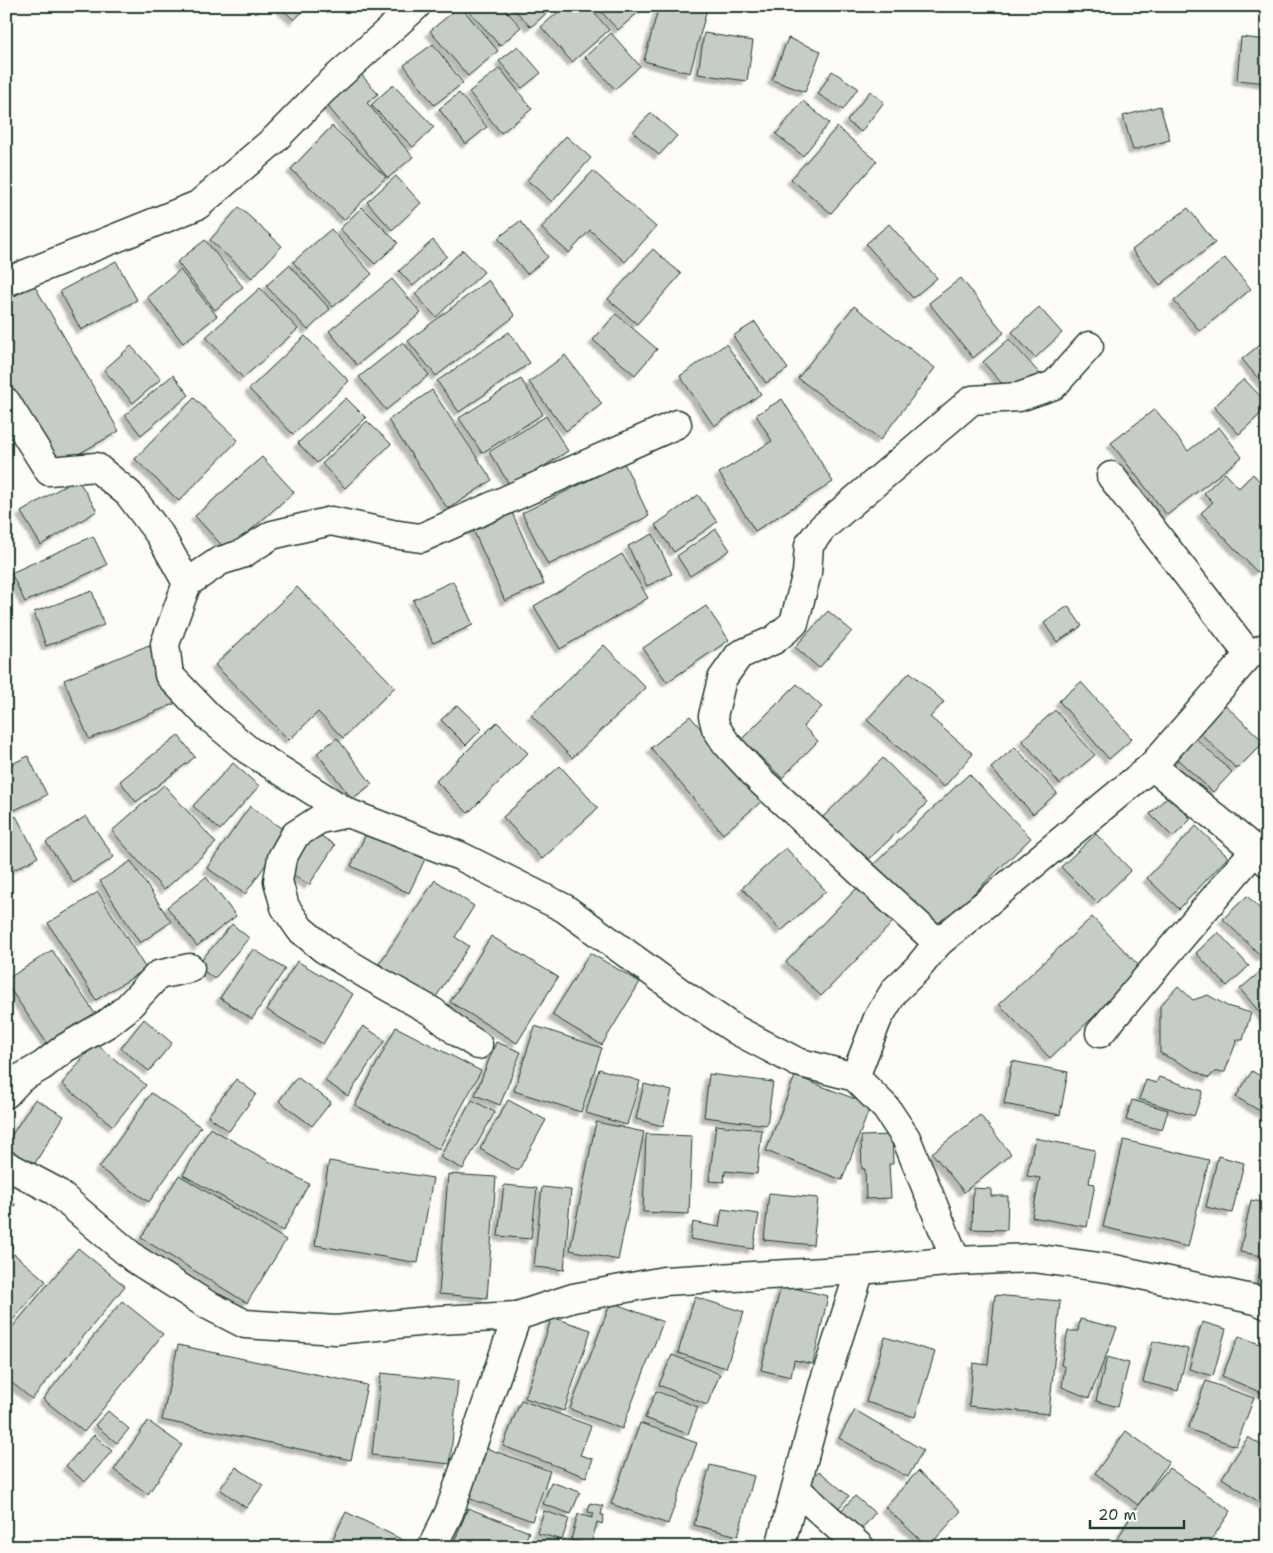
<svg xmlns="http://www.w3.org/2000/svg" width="1273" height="1553" font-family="'Shantell Sans',sans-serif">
	<defs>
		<filter id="shadow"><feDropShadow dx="-4.5" dy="4.5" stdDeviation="1" flood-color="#0004"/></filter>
	</defs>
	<rect width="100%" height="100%" fill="#fdfcf7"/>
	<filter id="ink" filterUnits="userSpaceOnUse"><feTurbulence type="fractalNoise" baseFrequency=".02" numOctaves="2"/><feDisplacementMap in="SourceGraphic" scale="10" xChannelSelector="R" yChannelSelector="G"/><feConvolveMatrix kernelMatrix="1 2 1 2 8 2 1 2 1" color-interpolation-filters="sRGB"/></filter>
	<g filter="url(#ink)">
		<g fill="#c6cdc7" stroke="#1f3d34" filter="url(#shadow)">
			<polygon points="279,6 308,6 294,20"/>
			<polygon points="460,6 498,51 468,76 430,31"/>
			<polygon points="474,6 502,6 521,27 500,46 469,11"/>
			<polygon points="511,6 554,6 531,27"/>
			<polygon points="565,6 588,6 609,30 572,62 541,27"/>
			<polygon points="596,6 645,6 618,30"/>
			<polygon points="659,6 696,6 707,9 690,73 644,61"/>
			<polygon points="611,33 640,66 615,89 585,57"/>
			<polygon points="704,33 753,41 747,81 698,74"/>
			<polygon points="1241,37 1267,40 1267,83 1237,80"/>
			<polygon points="788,38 821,51 805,92 772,80"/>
			<polygon points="433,44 463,83 434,105 404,65"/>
			<polygon points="518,46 541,73 522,88 499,61"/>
			<polygon points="500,68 532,109 501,133 469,92"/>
			<polygon points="832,71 858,88 843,110 818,94"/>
			<polygon points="360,73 378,94 367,103 413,157 388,178 325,103"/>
			<polygon points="393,85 434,127 413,147 371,105"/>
			<polygon points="870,91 884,102 861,132 847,121"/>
			<polygon points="459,93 487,127 466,144 439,109"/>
			<polygon points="803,101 829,123 803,156 776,134"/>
			<polygon points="1160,106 1170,140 1133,150 1123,116"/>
			<polygon points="651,113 677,136 659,155 633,132"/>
			<polygon points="332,126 386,177 344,220 291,169"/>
			<polygon points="837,127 877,161 831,213 791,179"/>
			<polygon points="566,136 591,158 552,202 527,180"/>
			<polygon points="593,171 656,227 625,262 590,230 569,253 541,228"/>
			<polygon points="396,176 421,203 392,230 367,202"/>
			<polygon points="239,207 282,246 252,278 210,240"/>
			<polygon points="362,207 398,243 375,264 340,229"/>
			<polygon points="1188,208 1215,243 1160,285 1132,250"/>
			<polygon points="520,221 548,257 527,274 498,238"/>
			<polygon points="889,224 937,278 913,298 866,244"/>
			<polygon points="331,229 372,274 333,307 293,262"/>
			<polygon points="205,240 243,287 215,310 177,262"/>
			<polygon points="433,240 447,256 413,286 399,271"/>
			<polygon points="653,249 681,274 637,324 608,299"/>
			<polygon points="463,250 484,272 436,317 415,294"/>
			<polygon points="1225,258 1251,289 1200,331 1174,301"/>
			<polygon points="116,261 137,300 81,330 60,291"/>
			<polygon points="289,265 330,309 308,330 266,286"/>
			<polygon points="180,270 217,316 183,343 147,297"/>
			<polygon points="961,278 1004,333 973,358 929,303"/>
			<polygon points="392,279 421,313 357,365 329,331"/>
			<polygon points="488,280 515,316 436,376 408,341"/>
			<polygon points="34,285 119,431 50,470 6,395 6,301"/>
			<polygon points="260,288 298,329 243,378 206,337"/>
			<polygon points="854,306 935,368 880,440 798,378"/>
			<polygon points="1039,307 1062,333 1035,358 1012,332"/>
			<polygon points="616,314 657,349 635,375 593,340"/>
			<polygon points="755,322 788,369 766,383 733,336"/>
			<polygon points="509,332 530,363 459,412 437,381"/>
			<polygon points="305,336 349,381 293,434 249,389"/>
			<polygon points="1009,339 1040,374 1013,396 983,362"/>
			<polygon points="1267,339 1267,389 1242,359"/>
			<polygon points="403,342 429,375 386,410 359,377"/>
			<polygon points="726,344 761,394 714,426 680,376"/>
			<polygon points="131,346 161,379 133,403 104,370"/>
			<polygon points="565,355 602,404 566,431 529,382"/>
			<polygon points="173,375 189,395 141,435 125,415"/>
			<polygon points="521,379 543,414 482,453 459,418"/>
			<polygon points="1244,379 1267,403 1267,408 1239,434 1214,407"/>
			<polygon points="432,390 492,480 448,509 388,420"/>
			<polygon points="194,398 238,440 179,501 135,459"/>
			<polygon points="346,398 366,418 317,463 298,443"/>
			<polygon points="782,399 833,482 755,531 719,473 772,441 756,415"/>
			<polygon points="1155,409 1188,451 1219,427 1242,457 1167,515 1111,443"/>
			<polygon points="546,416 568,451 511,487 489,452"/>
			<polygon points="367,421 391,444 345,488 322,464"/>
			<polygon points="262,457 294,492 227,551 195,516"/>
			<polygon points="624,463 649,516 548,565 522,513"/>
			<polygon points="1225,473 1239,488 1253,474 1267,489 1267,562 1257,572 1201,513 1213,502 1204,493"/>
			<polygon points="77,478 97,511 41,545 21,512"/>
			<polygon points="698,495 717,522 674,552 655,525"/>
			<polygon points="510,508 544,584 505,601 471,525"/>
			<polygon points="716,529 730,550 690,576 677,556"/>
			<polygon points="653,534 672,574 647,586 628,546"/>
			<polygon points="93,536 107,565 25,602 11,573"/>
			<polygon points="622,554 648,598 560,649 534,606"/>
			<polygon points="453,581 473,625 433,643 413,600"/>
			<polygon points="297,587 395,687 343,738 318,712 289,740 215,665"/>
			<polygon points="92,591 104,625 46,646 34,612"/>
			<polygon points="706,606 729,640 667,682 643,648"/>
			<polygon points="1068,606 1082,626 1057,642 1044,623"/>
			<polygon points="828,611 852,631 819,668 795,647"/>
			<polygon points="149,645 174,704 89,739 64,680"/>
			<polygon points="604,645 646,688 572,758 531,715"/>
			<polygon points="910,672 944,702 930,717 973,754 944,787 867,720"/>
			<polygon points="1081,682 1132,739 1109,759 1059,701"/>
			<polygon points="797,684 822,707 803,726 818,741 782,778 742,739"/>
			<polygon points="1222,702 1264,742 1237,769 1196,729"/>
			<polygon points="457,705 482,729 466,745 441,720"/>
			<polygon points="1055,710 1095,755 1060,784 1022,740"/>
			<polygon points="690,716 762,801 723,834 651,748"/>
			<polygon points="497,722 528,753 468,813 436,781"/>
			<polygon points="178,735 195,757 136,802 120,781"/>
			<polygon points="1193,736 1232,772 1213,792 1174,756"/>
			<polygon points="337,738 372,784 352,799 317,753"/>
			<polygon points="1015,747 1057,793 1033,814 991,768"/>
			<polygon points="28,756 47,795 6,814 6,767"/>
			<polygon points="883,758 927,803 867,861 823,817"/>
			<polygon points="233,763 259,786 220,830 193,806"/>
			<polygon points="560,766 598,808 542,859 503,817"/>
			<polygon points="969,774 1031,838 937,929 874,864"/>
			<polygon points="164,785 216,843 164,890 112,831"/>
			<polygon points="1168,796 1191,819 1173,837 1150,814"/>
			<polygon points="250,806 288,833 245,894 207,868"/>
			<polygon points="16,816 38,857 6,874 6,821"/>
			<polygon points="86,816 114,857 74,883 46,842"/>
			<polygon points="1196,826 1228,857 1179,909 1147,878"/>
			<polygon points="310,829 335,845 309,885 285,869"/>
			<polygon points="367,832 425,859 409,893 351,866"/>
			<polygon points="1096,834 1131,870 1097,903 1061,867"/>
			<polygon points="786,848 826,891 781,931 742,888"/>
			<polygon points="131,861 171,922 140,943 100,881"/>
			<polygon points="206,877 236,916 197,946 167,907"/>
			<polygon points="435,880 474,906 455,937 469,946 434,1000 379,964"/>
			<polygon points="857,888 893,922 821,996 786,962"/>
			<polygon points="98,892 146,969 96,1000 48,923"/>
			<polygon points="1247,896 1267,916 1267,952 1262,957 1223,919"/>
			<polygon points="1092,917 1143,970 1050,1058 999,1004"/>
			<polygon points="232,924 249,938 214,979 197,965"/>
			<polygon points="1218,932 1249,966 1227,986 1196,953"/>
			<polygon points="491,936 558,977 517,1043 450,1002"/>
			<polygon points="253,949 285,969 252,1019 220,998"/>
			<polygon points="52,950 98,1018 51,1049 6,983 6,980"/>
			<polygon points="590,953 640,982 602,1045 552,1015"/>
			<polygon points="297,961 353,994 323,1044 267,1010"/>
			<polygon points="1267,966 1267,1021 1240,989"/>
			<polygon points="1178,986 1193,1000 1208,995 1227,1006 1251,1013 1243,1040 1237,1040 1225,1072 1214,1072 1209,1078 1160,1053 1160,1006"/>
			<polygon points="144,1019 172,1043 149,1071 121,1048"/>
			<polygon points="363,1026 385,1040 348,1096 325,1081"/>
			<polygon points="535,1026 602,1048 581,1112 514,1091"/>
			<polygon points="396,1027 481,1071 439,1149 355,1105"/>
			<polygon points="496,1042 521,1052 500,1105 475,1095"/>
			<polygon points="95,1043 146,1085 113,1126 62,1084"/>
			<polygon points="1012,1061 1068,1072 1060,1115 1004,1104"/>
			<polygon points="599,1069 640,1081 627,1125 586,1113"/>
			<polygon points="1252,1071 1267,1080 1267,1115 1236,1097"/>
			<polygon points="709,1074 773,1082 767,1125 704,1117"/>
			<polygon points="795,1076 871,1105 842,1180 766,1151"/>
			<polygon points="297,1077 331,1102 312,1126 279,1101"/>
			<polygon points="1159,1077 1203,1091 1194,1116 1139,1099 1146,1080 1156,1083"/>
			<polygon points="236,1079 256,1094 229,1131 208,1116"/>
			<polygon points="644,1084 672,1091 663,1126 636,1119"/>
			<polygon points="151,1093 201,1127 149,1202 99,1168"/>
			<polygon points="35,1099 64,1116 32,1168 6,1151 6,1144"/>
			<polygon points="472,1100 495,1112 463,1169 440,1157"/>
			<polygon points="508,1100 546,1120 518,1171 480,1149"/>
			<polygon points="1132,1100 1168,1110 1162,1130 1126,1120"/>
			<polygon points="980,1115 1011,1154 964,1192 932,1153"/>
			<polygon points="596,1122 644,1132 618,1260 570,1250"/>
			<polygon points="716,1125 762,1130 757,1174 725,1171 724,1182 709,1181"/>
			<polygon points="210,1128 309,1184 283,1231 183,1175"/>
			<polygon points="646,1134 692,1136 689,1214 643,1212"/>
			<polygon points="892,1135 893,1164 889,1164 891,1198 866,1199 865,1169 862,1169 861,1136"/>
			<polygon points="1035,1138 1095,1150 1089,1183 1095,1184 1087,1227 1032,1217 1040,1178 1027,1176"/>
			<polygon points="1124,1140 1209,1160 1188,1247 1103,1227"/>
			<polygon points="1218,1156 1244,1163 1232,1213 1206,1207"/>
			<polygon points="329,1161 433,1178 418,1263 315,1245"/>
			<polygon points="448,1174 496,1177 487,1298 439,1294"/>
			<polygon points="179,1175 286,1240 247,1303 141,1238"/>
			<polygon points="504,1185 537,1188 531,1239 498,1236"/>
			<polygon points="542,1187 571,1190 564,1270 534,1267"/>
			<polygon points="973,1188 991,1189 991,1196 1008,1196 1007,1230 972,1229"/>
			<polygon points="769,1193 818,1198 813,1245 764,1240"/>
			<polygon points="6,1196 16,1205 6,1216"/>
			<polygon points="1251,1200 1267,1203 1267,1286 1257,1284 1263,1256 1240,1252"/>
			<polygon points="722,1209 759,1214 753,1249 690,1239 693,1222 719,1227"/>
			<polygon points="6,1241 13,1247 6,1255"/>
			<polygon points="78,1248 125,1286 32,1399 6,1378 6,1335"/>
			<polygon points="14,1254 46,1281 6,1328 6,1263"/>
			<polygon points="781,1285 828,1296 813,1364 794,1360 791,1377 761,1370"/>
			<polygon points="995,1295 1060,1301 1049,1414 969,1406 973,1363 988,1365"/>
			<polygon points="695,1297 744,1312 726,1368 678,1353"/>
			<polygon points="122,1301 163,1334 84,1432 43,1399"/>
			<polygon points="611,1302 663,1322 622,1429 570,1409"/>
			<polygon points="552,1317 591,1330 564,1411 525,1398"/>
			<polygon points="1080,1319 1117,1328 1089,1398 1062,1387 1065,1367 1061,1365 1068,1331 1078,1331"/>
			<polygon points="1202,1322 1226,1329 1213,1376 1189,1369"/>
			<polygon points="1239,1336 1267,1347 1267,1395 1222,1376"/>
			<polygon points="885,1337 935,1352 915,1417 866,1402"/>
			<polygon points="1153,1341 1188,1349 1178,1391 1143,1382"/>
			<polygon points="178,1345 367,1385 351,1460 162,1420"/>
			<polygon points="672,1355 720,1374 707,1405 659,1385"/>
			<polygon points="1107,1357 1129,1363 1118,1407 1096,1401"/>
			<polygon points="381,1373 458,1381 450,1464 372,1455"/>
			<polygon points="1206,1381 1254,1398 1236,1446 1188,1429"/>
			<polygon points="656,1391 698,1407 688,1434 645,1418"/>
			<polygon points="521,1400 591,1426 580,1455 593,1459 586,1477 503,1446"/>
			<polygon points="855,1410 923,1450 908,1477 839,1438"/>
			<polygon points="108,1411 129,1429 117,1443 95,1425"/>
			<polygon points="148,1421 182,1445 148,1494 114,1470"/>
			<polygon points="640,1423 697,1443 668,1524 611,1504"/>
			<polygon points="1126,1431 1169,1462 1138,1505 1095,1473"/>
			<polygon points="94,1435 112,1451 85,1482 66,1466"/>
			<polygon points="1248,1437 1264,1447 1267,1442 1267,1507 1222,1478"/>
			<polygon points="486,1448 550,1471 532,1521 468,1498"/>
			<polygon points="710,1465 754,1476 738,1536 694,1525"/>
			<polygon points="236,1467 263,1485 246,1508 220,1489"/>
			<polygon points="1169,1468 1231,1511 1207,1546 1113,1546 1138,1505"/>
			<polygon points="819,1471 849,1496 837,1510 807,1484"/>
			<polygon points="918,1471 961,1511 928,1547 885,1507"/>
			<polygon points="551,1482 580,1492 571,1514 543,1504"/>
			<polygon points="855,1496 875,1513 860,1531 839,1513"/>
			<polygon points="590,1503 603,1506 601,1515 604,1515 602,1524 597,1522 591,1545 571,1540 578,1514 592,1518 594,1513 588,1512"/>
			<polygon points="468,1508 529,1532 523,1547 452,1547"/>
			<polygon points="544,1511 569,1519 562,1540 537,1533"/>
			<polygon points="346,1512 403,1540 400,1547 329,1547"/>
		</g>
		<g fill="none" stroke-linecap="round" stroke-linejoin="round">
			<defs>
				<g id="minor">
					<polyline points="6,282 198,205 274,140 324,89 416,6"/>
					<polyline points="6,402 49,471 96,467 129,494 160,535 187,583 165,644 169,675 209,717 248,750 348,813 460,856 564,908 681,993 736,1030 797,1062 855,1077 886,1108 906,1138 956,1261"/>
					<polyline points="1111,476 1249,655"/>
					<polyline points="187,583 220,561 242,554 272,535 331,521 392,534 421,538 677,424"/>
					<polyline points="1152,766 1255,850 1267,862"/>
					<polyline points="348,813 320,819 295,835 282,858 278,881 285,907 300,929 324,949 369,976 433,1012 459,1033 478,1045"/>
					<polyline points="938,943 762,782 726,743 716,728 713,716 722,679 739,655 774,640 794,623 807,573 809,545 822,528 972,400 1019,397 1054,385 1089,346"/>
					<polyline points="1100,1033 1255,850"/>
					<polyline points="855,1077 878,1018 895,990 917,969 938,943 1152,766 1249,655 1267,647"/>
					<polyline points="6,1094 21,1078 42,1066 65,1048 108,1023 126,1009 158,975 190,968"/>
					<polyline points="6,1165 55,1191 135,1259 206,1304 245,1324 336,1330 439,1320 517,1316 573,1298 664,1281 860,1270 956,1261 1033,1258 1114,1269 1256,1300 1267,1305"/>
					<polyline points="796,1489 860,1547"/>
					<polyline points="432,1547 449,1513 517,1316"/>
					<polyline points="780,1547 823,1386 860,1270"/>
				</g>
			</defs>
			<use href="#minor" stroke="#1f3d34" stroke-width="31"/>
			<use href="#minor" stroke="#fdfcf7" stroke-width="28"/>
		</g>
	</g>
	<rect width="1273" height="1553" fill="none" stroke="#fdfcf7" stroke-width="25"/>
	<rect x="12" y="12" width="1248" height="1528" fill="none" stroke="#1f3d34" stroke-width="2" filter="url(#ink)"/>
	<path d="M1090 1520v8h94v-8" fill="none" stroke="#1f3d34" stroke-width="2.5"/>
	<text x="1098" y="1520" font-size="15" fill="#1f3d34" stroke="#fdfcf7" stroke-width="4" paint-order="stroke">20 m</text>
</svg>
